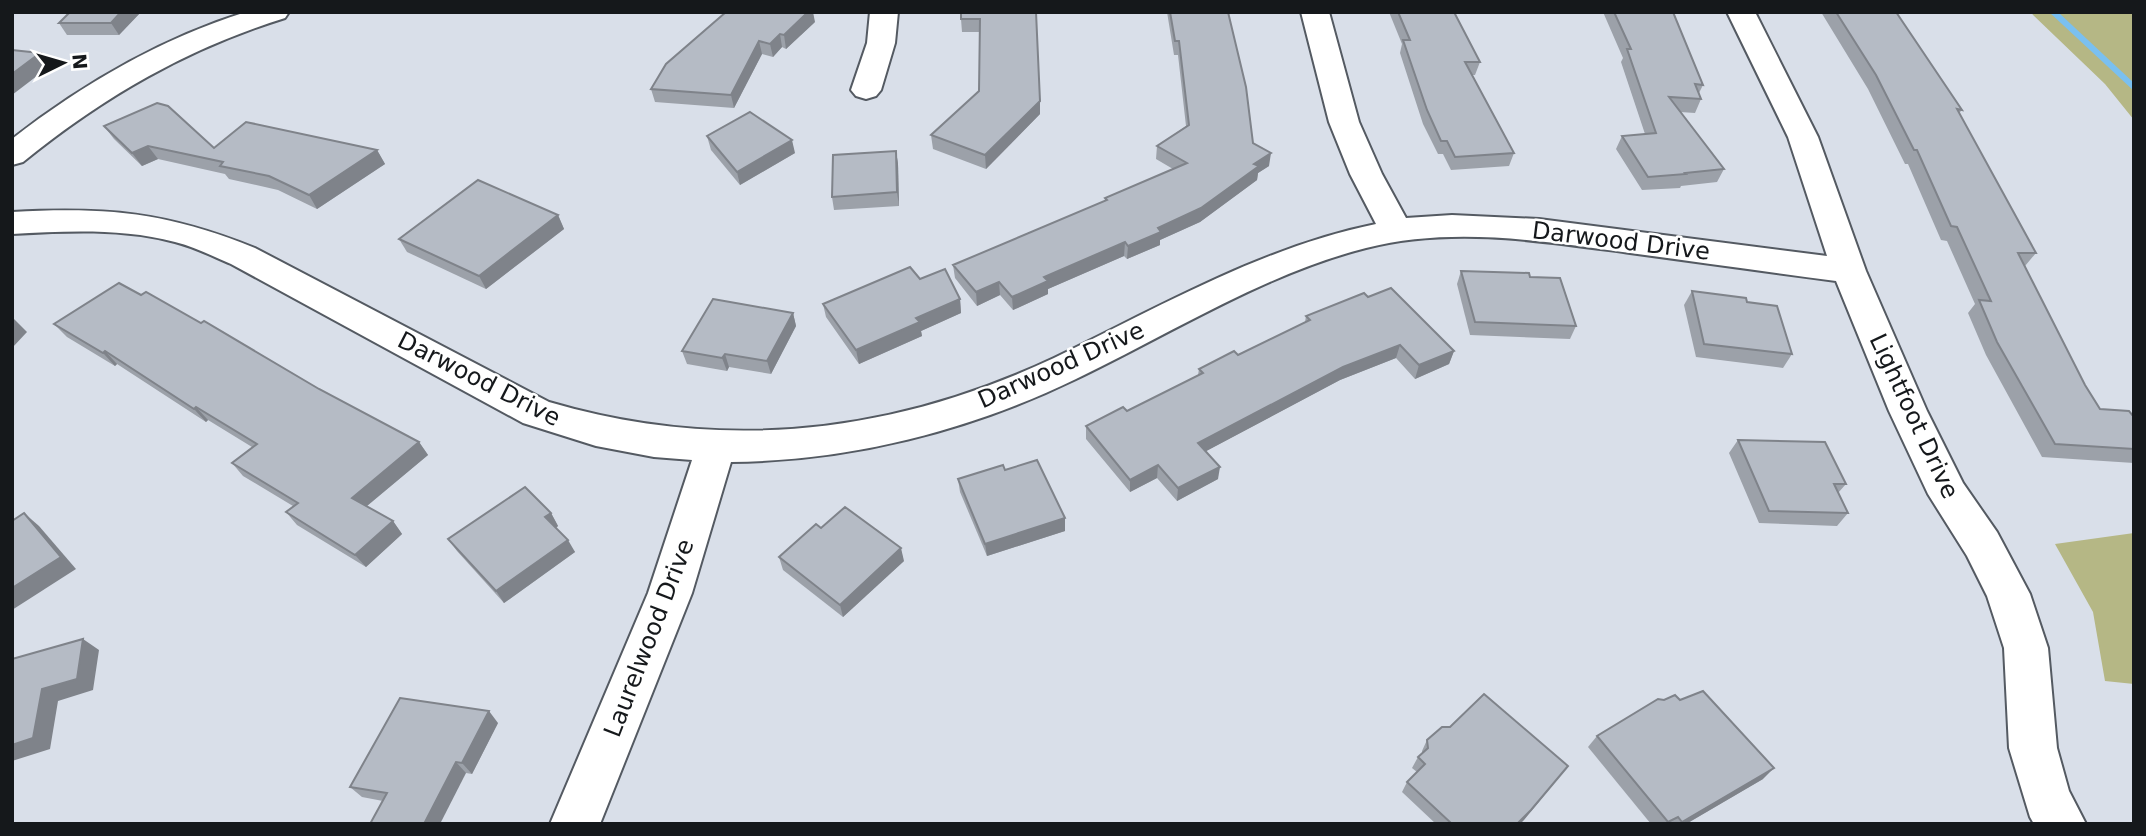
<svg xmlns="http://www.w3.org/2000/svg" width="2146" height="836" font-family="'DejaVu Sans',sans-serif">
	<rect width="100%" height="100%" fill="#d9dfe9"/>
	<g fill="#b5b785">
		<polygon points="2030,12 2134,12 2134,120 2105,84"/>
		<polygon points="2134,533 2134,684 2105,681 2093,612 2055,544"/>
	</g>
	<g fill="none" stroke-linecap="round" stroke-linejoin="round">
		<polygon fill="#7ac0f0" fill-rule="evenodd" points="2049,12 2058,12 2134,83 2134,91"/>
		<defs>
			<g id="minor">
				<path d="M246,12H289L285,18C186,49 103,97 23,162L12,165V139C83,84 160,39 246,12Z"/>
				<polygon points="870,12 898,12 895,43 881,90 876,96 866,99 856,96 851,90 867,43"/>
				<path d="M1301,12H1329L1359,122L1382,174L1406,218L1452,215L1539,219L1827,256L1788,137L1727,12H1755L1818,137L1866,271L1927,411L1963,483L1997,532L2030,594L2048,648L2057,748L2069,791L2086,824H2034L2030,817L2009,748L2004,648L1987,596L1967,556L1928,494L1889,411L1836,281C1767,272 1698,262 1630,253C1542,241 1453,226 1366,248C1264,274 1170,334 1076,379C969,431 850,461 731,462L692,593L600,824H550L648,593L692,460L654,457L596,446L523,423L231,264C212,256 195,247 175,242C122,228 66,231 12,234V212C107,207 166,212 255,248L549,402C722,453 892,434 1054,358C1158,308 1262,247 1376,224L1350,174L1329,122Z"/>
			</g>
		</defs>
		<use href="#minor" stroke="#545a62" stroke-width="4"/>
		<use href="#minor" fill="#fff" fill-rule="evenodd"/>
	</g>
	<g fill="#9ca1a9">
		<polygon points="70,12 141,12 119,35 67,35 59,23"/>
		<polygon points="1036,12 1040,114 986,169 933,149 931,135 979,91 980,32 962,32 961,19"/>
		<polygon points="1167,12 1228,12 1253,143 1269,166 1258,173 1257,180 1200,222 1160,240 1160,245 1127,259 1124,256 1048,289 1048,294 1013,310 1000,295 977,306 955,278 953,265 1105,201 1105,198 1173,169 1156,159 1157,146 1186,126 1178,55 1174,55"/>
		<polygon points="1389,12 1454,12 1480,62 1475,75 1472,75 1514,153 1509,166 1451,170 1443,154 1438,154 1423,124 1400,53 1402,44"/>
		<polygon points="1603,12 1673,12 1703,85 1699,93 1701,99 1695,113 1680,112 1724,169 1717,182 1681,186 1680,188 1642,190 1616,149 1622,136 1645,134 1621,62 1623,58"/>
		<polygon points="1821,12 1896,12 1962,110 1959,113 2036,253 2025,266 2085,385 2100,409 2134,417 2134,463 2042,457 1986,355 1968,313 1975,304 1947,241 1941,240 1908,164 1905,164 1868,89"/>
		<polygon points="815,22 786,49 782,47 773,57 762,54 734,108 655,102 651,89 666,64"/>
		<polygon points="104,126 214,148 377,150 385,164 317,209 278,190 229,179 225,174 158,159 142,166 114,139"/>
		<polygon points="707,136 795,153 740,185 711,150"/>
		<polygon points="896,151 898,164 899,206 834,210 832,197"/>
		<polygon points="558,215 564,229 486,289 407,252 399,239"/>
		<polygon points="1461,271 1530,277 1576,326 1570,339 1470,335 1457,284"/>
		<polygon points="920,279 960,299 961,313 921,331 922,336 859,364 826,317 823,304"/>
		<polygon points="1692,291 1747,302 1792,354 1783,368 1696,357 1684,305"/>
		<polygon points="141,295 419,442 428,455 367,506 393,521 402,534 366,567 297,525 286,512 293,506 243,476 232,463 252,447 208,420 206,422 117,364 115,366 67,337 54,324"/>
		<polygon points="1368,297 1454,351 1449,364 1415,379 1396,358 1340,380 1206,451 1218,479 1177,501 1157,478 1130,492 1086,439 1086,426 1127,411 1198,375 1199,369 1238,355 1305,322 1306,316"/>
		<polygon points="793,313 796,326 771,374 729,367 727,371 687,364 682,351"/>
		<polygon points="1738,440 1846,484 1838,493 1848,513 1837,526 1759,523 1729,453"/>
		<polygon points="1005,470 1065,531 987,556 960,492 958,479"/>
		<polygon points="551,513 558,526 556,528 575,552 504,603 457,551 448,539"/>
		<polygon points="779,557 904,561 843,617 783,570"/>
		<polygon points="498,723 472,774 466,773 383,801 362,797 350,787"/>
		<polygon points="1597,736 1763,779 1686,824 1651,824 1588,747"/>
		<polygon points="1427,740 1568,766 1520,824 1436,824 1402,792 1407,782 1417,772 1412,768 1418,757 1422,753 1422,751"/>
	</g>
	<g fill="#7f838a">
		<polygon points="121,12 141,12 119,35 111,23"/>
		<polygon points="808,12 813,12 815,22 786,49 784,35"/>
		<polygon points="780,34 782,47 773,57 770,44"/>
		<polygon points="759,41 762,54 734,108 731,95"/>
		<polygon points="40,53 50,66 12,95 12,74"/>
		<polygon points="1040,101 1040,114 986,169 985,155"/>
		<polygon points="792,140 795,153 740,185 737,172"/>
		<polygon points="148,146 158,159 142,166 132,153"/>
		<polygon points="377,150 385,164 317,209 309,195"/>
		<polygon points="896,151 898,164 899,206 897,192"/>
		<polygon points="1271,153 1269,166 1258,173 1257,180 1200,222 1160,240 1160,245 1127,259 1128,246 1158,228"/>
		<polygon points="558,215 564,229 486,289 479,276"/>
		<polygon points="1125,242 1124,256 1048,289 1048,294 1013,310 1012,297 1044,277"/>
		<polygon points="999,282 1000,295 977,306 976,292"/>
		<polygon points="960,299 961,313 921,331 922,336 859,364 856,350 916,318"/>
		<polygon points="793,313 796,326 771,374 767,361"/>
		<polygon points="14,319 27,332 12,348 12,320"/>
		<polygon points="1400,345 1396,358 1340,380 1197,456 1198,443 1343,367"/>
		<polygon points="105,351 117,364 115,366 103,353"/>
		<polygon points="1454,351 1449,364 1415,379 1419,365"/>
		<polygon points="725,354 729,367 727,371 722,358"/>
		<polygon points="196,407 208,420 206,422 194,409"/>
		<polygon points="419,442 428,455 362,510 352,498"/>
		<polygon points="1158,465 1157,478 1130,492 1130,480"/>
		<polygon points="1220,467 1218,479 1177,501 1178,488"/>
		<polygon points="24,513 39,526 76,569 12,610 12,588"/>
		<polygon points="551,513 558,526 553,530 545,517"/>
		<polygon points="1065,518 1065,531 987,556 985,544"/>
		<polygon points="393,521 402,534 366,567 355,555"/>
		<polygon points="568,540 575,552 504,603 496,591"/>
		<polygon points="901,548 904,561 843,617 840,605"/>
		<polygon points="83,639 99,650 93,690 58,701 50,749 12,761 12,745 42,689"/>
		<polygon points="489,711 498,723 472,774 462,763"/>
		<polygon points="456,762 466,773 440,824 424,824"/>
		<polygon points="1568,766 1524,820 1520,824 1517,824"/>
		<polygon points="1774,768 1763,779 1686,824 1680,824"/>
	</g>
	<g fill="#b5bbc5" stroke="#7f838a" stroke-width="2">
		<polygon points="70,12 121,12 111,23 59,23"/>
		<polygon points="726,12 808,12 784,35 780,34 770,44 759,41 731,95 651,89 666,64"/>
		<polygon points="961,12 1036,12 1040,101 985,155 931,135 979,91 980,19 961,19"/>
		<polygon points="1170,12 1228,12 1246,87 1253,143 1271,153 1254,164 1259,166 1201,208 1158,228 1161,232 1128,246 1125,242 1044,277 1048,281 1012,297 999,282 976,292 953,265 1107,200 1105,198 1187,163 1157,146 1189,125 1179,41 1175,41"/>
		<polygon points="1398,12 1454,12 1480,62 1465,62 1514,153 1455,157 1447,141 1441,141 1427,110 1403,40 1410,40"/>
		<polygon points="1614,12 1673,12 1703,85 1695,84 1701,99 1669,97 1724,169 1685,173 1686,174 1648,177 1622,136 1656,133 1627,49 1631,49"/>
		<polygon points="1836,12 1896,12 1962,110 1957,109 2036,253 2018,253 2085,385 2100,409 2129,411 2134,417 2134,449 2055,444 1997,342 1979,300 1991,301 1957,227 1951,226 1917,150 1914,150 1876,75"/>
		<polygon points="12,50 40,53 12,74"/>
		<polygon points="157,103 168,106 214,148 246,122 377,150 309,195 269,176 220,166 223,162 148,146 132,153 104,126"/>
		<polygon points="750,112 792,140 737,172 707,136"/>
		<polygon points="896,151 897,192 832,197 833,155"/>
		<polygon points="478,180 558,215 479,276 399,239"/>
		<polygon points="910,267 920,279 945,269 960,299 916,318 920,322 856,350 823,304"/>
		<polygon points="1461,271 1529,273 1530,277 1560,278 1576,326 1475,322"/>
		<polygon points="119,283 141,295 146,292 201,323 204,321 319,389 419,442 352,498 393,521 355,555 286,512 298,503 232,463 257,444 196,407 194,409 105,351 103,353 54,324"/>
		<polygon points="1391,288 1454,351 1419,365 1400,345 1343,367 1198,443 1220,467 1178,488 1158,465 1130,480 1086,426 1123,407 1127,411 1203,373 1199,369 1234,351 1238,355 1310,320 1306,316 1364,293 1368,297"/>
		<polygon points="1692,291 1746,298 1747,302 1777,306 1792,354 1704,344"/>
		<polygon points="713,299 793,313 767,361 725,354 722,358 682,351"/>
		<polygon points="1738,440 1825,442 1846,484 1834,484 1848,513 1769,511"/>
		<polygon points="1037,460 1065,518 985,544 958,479 1003,465 1005,470"/>
		<polygon points="525,487 551,513 545,517 568,540 496,591 448,539"/>
		<polygon points="845,507 901,548 840,605 779,557 816,524 821,528"/>
		<polygon points="24,513 61,557 12,588 12,521"/>
		<polygon points="83,639 77,679 42,689 33,738 12,745 12,659"/>
		<polygon points="1703,691 1774,768 1682,822 1678,817 1668,822 1597,736 1658,699 1664,700 1675,695 1680,700"/>
		<polygon points="1484,694 1568,766 1531,810 1517,824 1452,824 1407,782 1425,764 1418,757 1428,748 1427,740 1442,727 1450,727"/>
		<polygon points="400,698 489,711 462,763 456,762 424,824 370,824 387,793 350,787"/>
	</g>
	<g text-anchor="middle" stroke-width="5" stroke-linejoin="round" paint-order="stroke">
		<g font-size="24" fill="#15181b" stroke="#fff">
			<text transform="translate(1621 241) rotate(7)" y="8">Darwood Drive</text>
			<text transform="translate(1061 365) rotate(-24)" y="8">Darwood Drive</text>
			<text transform="translate(479 379) rotate(27)" y="8">Darwood Drive</text>
			<text transform="translate(1914 416) rotate(65)" y="8">Lightfoot Drive</text>
			<text transform="translate(649 638) rotate(-69)" y="8">Laurelwood Drive</text>
		</g>
	</g>
	<rect width="2146" height="836" fill="none" stroke="#15181b" stroke-width="28"/>
	<g transform="translate(63 63) rotate(85)" stroke="#ffffff" stroke-width="5" paint-order="stroke">
	<path d="M0-5L12 26L0 18L-12 26Z" fill="#15181b"/>
	<text y="-10" font-size="19" font-weight="bold" text-anchor="middle" fill="#15181b">N</text>
	</g>
</svg>
